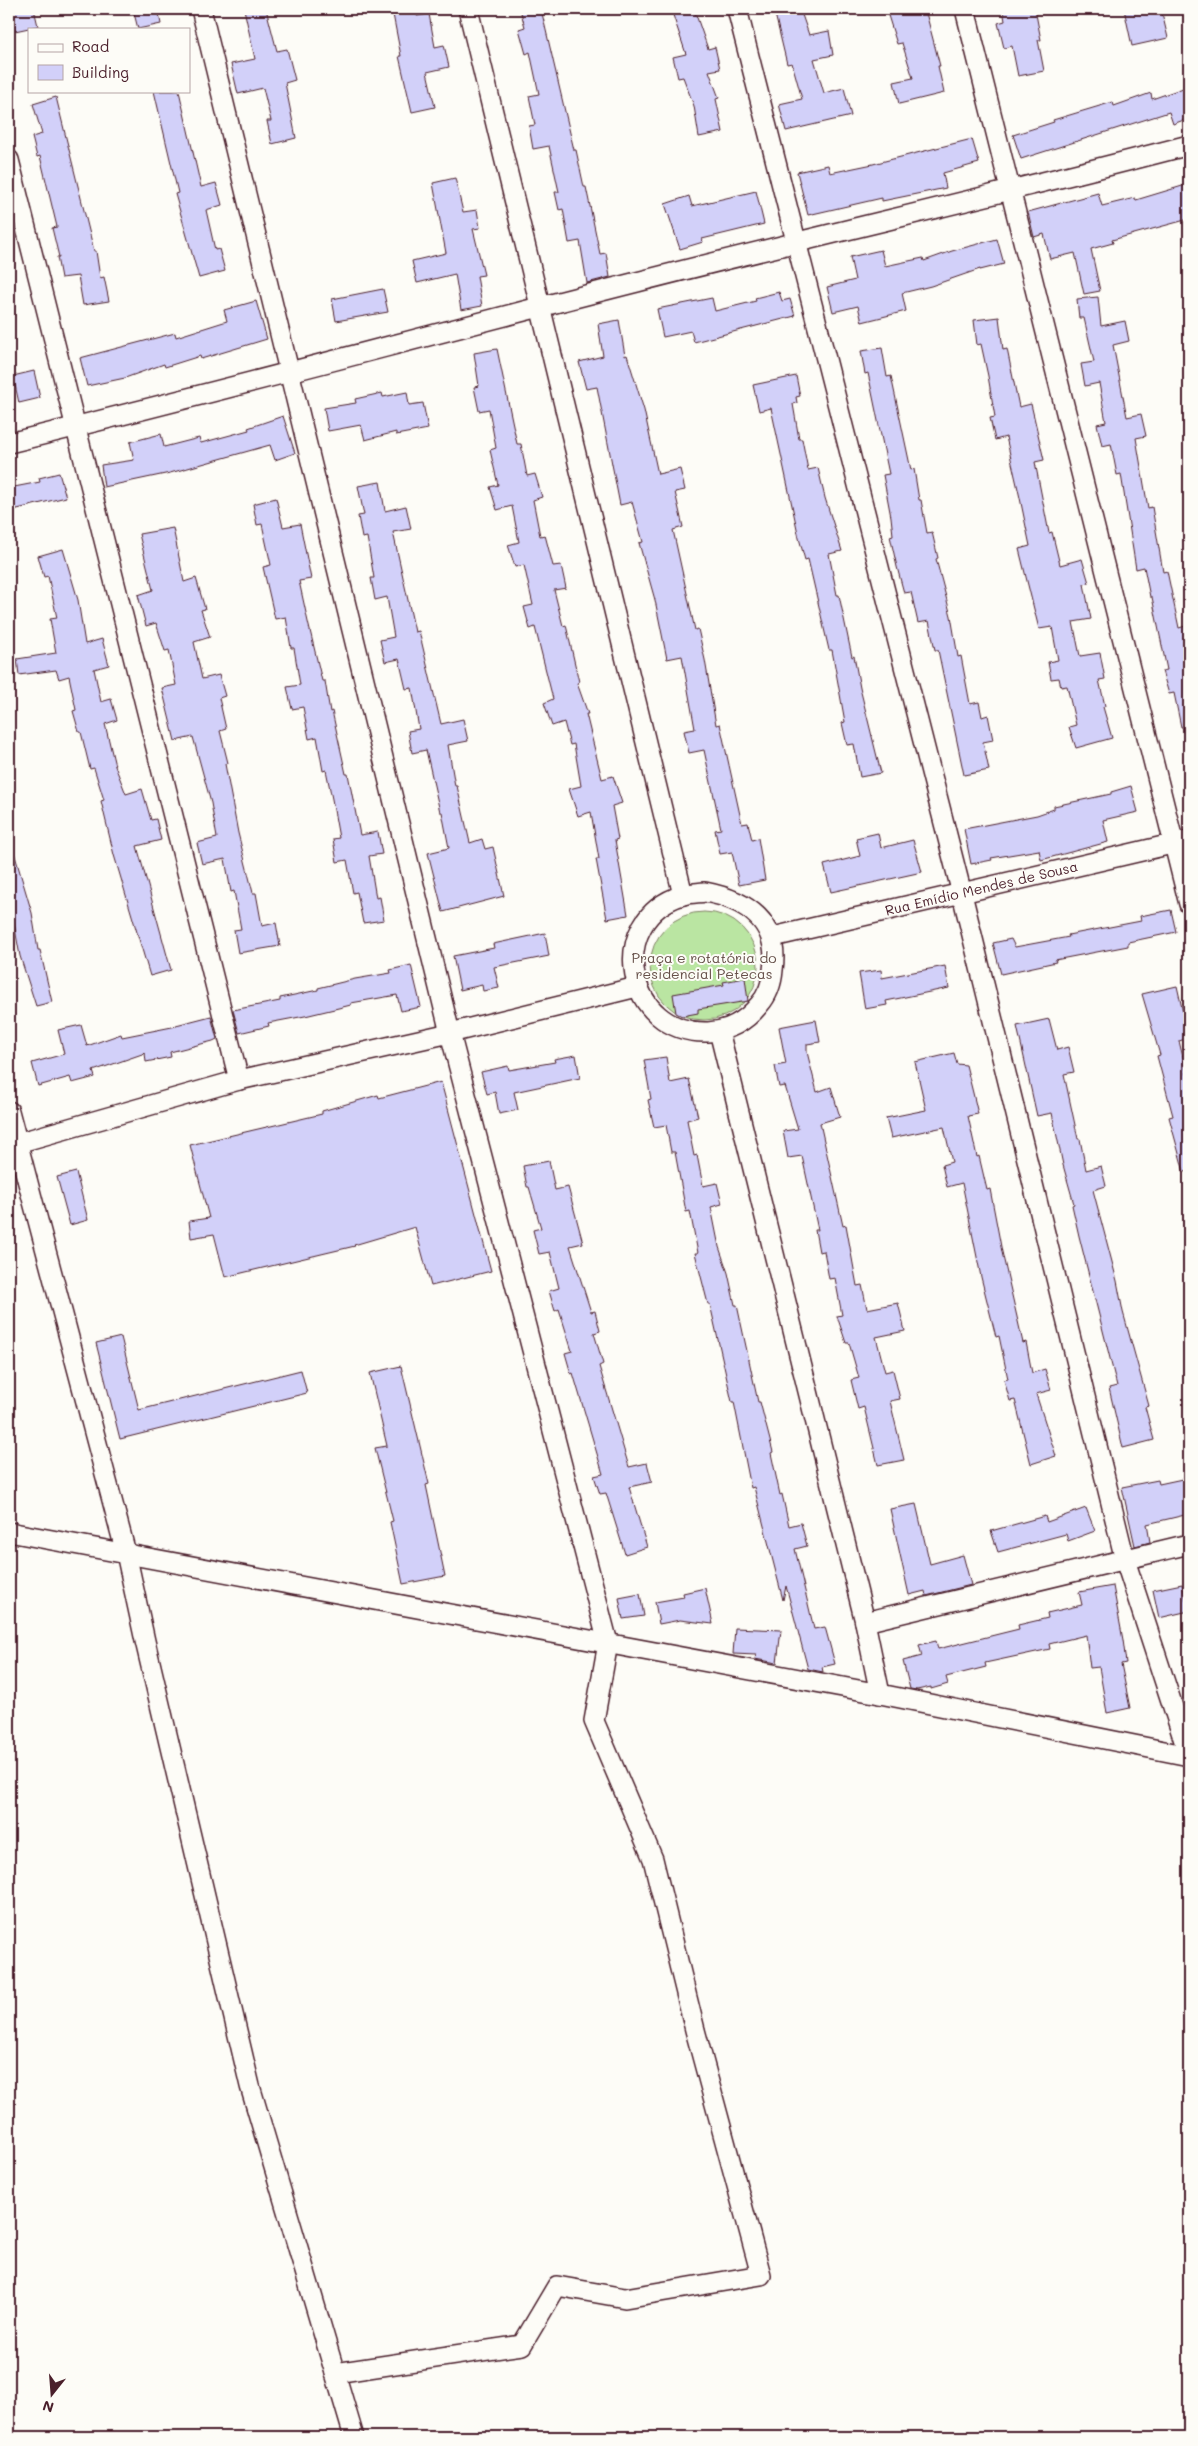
<svg xmlns="http://www.w3.org/2000/svg" width="1198" height="2446" font-family="Mali,sans-serif">
	<rect width="100%" height="100%" fill="#fdfcf7"/>
	<filter id="ink" filterUnits="userSpaceOnUse"><feTurbulence type="fractalNoise" baseFrequency=".02" numOctaves="2"/><feDisplacementMap in="SourceGraphic" scale="10" xChannelSelector="R" yChannelSelector="G"/><feConvolveMatrix kernelMatrix="1 2 1 2 8 2 1 2 1" color-interpolation-filters="sRGB"/></filter>
	<g filter="url(#ink)">
		<circle fill="#bae5a2" stroke="#828266" cx="704" cy="966" r="54"/>
		<g fill="#d2d0f9" stroke="#4a1f2b">
			<polygon points="21,9 34,9 38,26 15,31 11,11"/>
			<polygon points="133,9 158,9 161,24 138,29"/>
			<polygon points="244,9 266,9 277,51 287,49 295,80 285,83 296,138 272,144 267,121 271,121 263,88 238,94 231,64 255,59"/>
			<polygon points="392,9 415,9 417,16 429,14 435,47 444,45 449,67 427,72 435,107 412,112 399,56 401,56"/>
			<polygon points="520,9 541,9 574,150 576,150 584,187 586,187 600,254 606,253 610,277 587,283 580,241 569,243 563,209 559,210 555,192 559,192 549,146 533,149 529,126 535,125 529,96 539,94 530,52 526,54 519,29 525,27"/>
			<polygon points="671,9 694,9 708,49 715,47 720,69 709,71 719,98 716,99 723,132 699,137 694,106 683,77 678,78 673,57 686,54"/>
			<polygon points="790,9 800,9 809,35 829,31 833,55 814,59 824,93 844,88 851,116 786,131 779,104 802,99 792,63 787,64 775,14"/>
			<polygon points="886,9 925,9 940,66 938,66 944,93 899,104 894,82 913,78 902,43 897,44"/>
			<polygon points="1003,9 1035,9 1041,40 1038,40 1044,71 1018,76 1012,46 1004,48 998,23 1005,21"/>
			<polygon points="1124,9 1161,9 1168,38 1132,46"/>
			<polygon points="1189,86 1189,118 1173,124 1169,112 1021,159 1013,135 1054,122 1053,120 1113,102 1114,106 1151,93 1152,99"/>
			<polygon points="154,91 179,91 201,187 216,183 222,205 206,210 215,250 219,249 225,271 199,278 175,194 178,193"/>
			<polygon points="56,97 94,251 96,251 100,278 104,277 109,301 83,305 78,276 61,278 57,257 59,257 52,228 57,227 40,156 37,157 32,137 42,134 33,104"/>
			<polygon points="972,139 979,163 943,173 946,188 882,201 882,198 808,215 797,172 828,165 830,173 873,164"/>
			<polygon points="455,178 463,212 477,210 480,228 473,229 484,275 477,276 482,306 461,310 455,274 417,283 412,261 446,253 433,183"/>
			<polygon points="1189,184 1189,219 1112,240 1113,243 1091,249 1100,291 1084,294 1075,253 1050,259 1044,234 1034,237 1028,212 1098,193 1102,206 1135,198 1136,200"/>
			<polygon points="756,191 764,224 702,239 703,242 680,249 665,204 689,196 692,206"/>
			<polygon points="997,239 1004,264 980,270 980,269 931,286 902,293 906,311 862,322 858,306 833,312 827,287 855,280 850,257 881,250 885,266 923,258 924,261 952,251"/>
			<polygon points="383,289 388,312 336,321 332,299"/>
			<polygon points="779,292 782,301 790,299 795,316 694,342 691,331 663,337 657,309 712,298 715,311 756,301 755,298"/>
			<polygon points="1098,297 1101,326 1125,321 1129,341 1113,345 1127,417 1141,414 1146,436 1136,438 1148,508 1152,507 1163,572 1167,571 1179,628 1189,625 1189,727 1181,727 1174,693 1169,694 1162,671 1167,670 1152,597 1150,597 1144,567 1136,569 1121,474 1117,475 1111,444 1102,446 1097,424 1106,422 1099,383 1085,386 1081,364 1094,362 1084,318 1079,318 1077,299"/>
			<polygon points="256,301 267,339 201,359 200,356 165,367 164,364 125,378 87,386 80,358 175,333 176,337 227,321 224,310"/>
			<polygon points="999,317 1003,350 1007,349 1019,407 1031,404 1044,460 1035,462 1049,533 1052,532 1060,565 1082,559 1089,583 1084,584 1091,619 1073,622 1080,656 1100,653 1105,679 1099,680 1105,706 1103,707 1112,738 1076,748 1069,727 1076,725 1067,686 1061,687 1059,678 1051,679 1048,662 1058,660 1052,627 1039,629 1019,549 1030,546 1020,498 1006,437 995,440 990,418 995,417 988,376 981,344 977,345 974,320"/>
			<polygon points="619,320 625,356 627,355 644,410 658,474 680,469 685,490 675,492 683,527 673,530 695,630 698,629 705,660 716,725 720,724 742,824 748,823 752,840 758,838 765,880 739,885 732,852 720,854 715,830 721,829 704,750 689,753 684,731 695,729 682,656 667,659 655,600 639,543 643,542 632,502 620,505 597,387 586,389 579,362 603,356 598,324"/>
			<polygon points="882,348 887,377 891,376 911,470 914,469 919,500 921,500 927,533 932,532 938,558 936,559 951,616 958,657 961,656 970,704 979,702 982,717 988,715 993,740 983,742 989,770 964,775 938,650 935,650 929,621 918,623 911,592 904,593 897,567 890,536 893,535 891,517 883,475 889,474 868,373 865,374 861,351"/>
			<polygon points="497,349 517,444 521,444 527,476 535,474 542,497 533,500 540,536 545,535 553,566 561,565 566,588 554,590 563,626 566,625 579,682 577,683 588,714 586,714 602,779 613,776 622,803 612,806 618,839 615,840 628,915 607,919 596,859 599,859 591,812 578,816 569,789 581,786 574,744 570,745 564,722 552,726 544,703 553,699 535,627 530,629 524,607 533,605 524,565 515,567 508,545 519,542 512,506 497,510 490,487 498,485 490,450 496,448 489,409 479,411 474,387 479,386 474,353"/>
			<polygon points="34,371 40,398 19,403 13,376"/>
			<polygon points="796,376 800,396 796,397 797,403 793,404 799,439 802,439 808,470 818,468 825,498 842,551 829,554 837,595 839,595 852,657 854,656 860,688 881,773 860,777 854,744 847,745 842,723 845,722 832,650 829,650 808,559 805,560 799,538 771,408 759,411 753,385"/>
			<polygon points="407,392 409,405 423,403 428,429 396,435 396,432 365,440 361,425 328,431 324,408 356,403 355,399 382,393 383,397"/>
			<polygon points="283,416 295,453 275,460 270,445 170,473 104,487 101,465 134,460 130,442 161,434 164,447 199,438 201,443 249,430 248,428"/>
			<polygon points="59,473 66,497 9,511 9,488 40,482 39,478"/>
			<polygon points="380,482 385,511 406,506 411,529 393,532 415,632 419,631 441,724 463,719 468,741 448,745 455,786 457,786 470,843 482,839 485,849 493,847 504,896 443,912 428,853 449,848 442,812 440,812 426,750 412,753 408,731 419,729 412,688 406,689 399,659 385,662 380,640 394,637 387,597 375,600 371,578 374,578 367,537 362,538 358,516 364,515 358,486"/>
			<polygon points="276,498 283,527 300,524 311,579 299,581 308,622 322,681 325,681 330,712 332,711 346,774 348,774 360,835 378,832 382,854 369,856 376,898 380,897 384,920 363,923 357,892 353,893 347,860 337,862 333,839 339,838 332,799 326,770 323,771 317,737 309,739 303,707 292,709 287,687 300,685 294,648 291,648 286,617 275,619 263,567 271,565 262,524 257,525 253,504"/>
			<polygon points="173,528 184,582 196,578 205,609 201,610 210,637 194,642 202,679 219,675 225,696 219,698 226,729 220,731 228,763 225,764 238,833 253,893 256,893 262,926 276,923 280,946 238,953 234,930 241,929 234,891 231,892 225,859 202,864 197,843 217,838 211,803 193,737 175,741 162,688 176,685 169,650 165,651 156,623 146,626 138,595 153,590 139,534"/>
			<polygon points="63,549 78,600 85,644 102,639 109,665 94,669 101,702 111,699 117,720 105,724 115,766 126,794 142,789 151,820 156,819 161,840 137,846 171,970 150,976 114,855 101,801 104,800 94,768 90,769 81,732 79,732 73,711 76,710 69,676 59,679 56,670 19,675 17,659 56,653 50,619 57,618 48,576 44,577 38,556"/>
			<polygon points="1131,786 1138,812 1103,820 1108,842 1041,860 1039,850 991,858 992,860 971,864 964,829 1037,815 1054,809 1054,806 1111,794 1111,792"/>
			<polygon points="878,833 881,848 913,840 922,872 831,892 824,865 860,856 856,838"/>
			<polygon points="13,849 32,913 38,950 40,950 52,1002 36,1006 20,956 13,918 9,920 9,850"/>
			<polygon points="1171,910 1176,932 1128,942 1128,946 1055,960 1056,962 1001,974 993,943 1011,939 1015,947 1069,937 1068,935 1141,921 1140,916"/>
			<polygon points="545,933 549,956 494,967 499,988 483,991 482,985 460,990 453,956 494,948 493,944"/>
			<polygon points="411,965 421,1007 401,1011 397,995 351,1003 351,1005 305,1016 268,1023 269,1026 239,1033 233,1010 280,1001 280,998 318,990 318,988 355,979 391,973 390,970"/>
			<polygon points="945,966 949,988 886,1001 887,1005 865,1009 859,973 881,970 882,978"/>
			<polygon points="745,978 748,1001 698,1009 698,1013 682,1016 676,1013 673,994 724,985 723,982"/>
			<polygon points="1177,986 1184,1017 1189,1016 1189,1038 1179,1041 1189,1082 1189,1171 1184,1172 1169,1117 1173,1116 1157,1056 1160,1055 1142,994"/>
			<polygon points="211,1016 217,1039 213,1041 170,1052 171,1057 146,1062 145,1053 93,1071 95,1077 72,1083 70,1077 38,1086 32,1063 64,1054 58,1030 81,1025 87,1046 121,1034 122,1037 177,1026 176,1025"/>
			<polygon points="1049,1019 1057,1050 1068,1047 1074,1072 1064,1074 1078,1139 1080,1139 1086,1170 1101,1166 1106,1186 1093,1190 1117,1281 1123,1312 1149,1406 1145,1407 1154,1440 1123,1448 1109,1388 1117,1386 1079,1236 1072,1205 1074,1204 1063,1165 1052,1113 1037,1116 1017,1026"/>
			<polygon points="816,1020 820,1042 807,1044 807,1052 817,1092 831,1087 840,1117 820,1123 843,1226 846,1225 857,1286 862,1285 867,1309 898,1303 905,1331 876,1337 885,1372 893,1370 900,1399 890,1401 904,1460 878,1465 864,1407 858,1409 851,1380 859,1378 849,1343 846,1343 837,1316 842,1315 835,1278 829,1279 824,1251 819,1252 815,1230 818,1230 802,1156 788,1158 783,1131 798,1129 785,1086 779,1087 775,1066 786,1064 779,1027"/>
			<polygon points="954,1053 957,1064 966,1065 973,1093 978,1114 968,1116 977,1157 979,1156 987,1190 990,1189 1002,1252 1023,1343 1026,1342 1032,1373 1045,1369 1051,1390 1036,1394 1056,1456 1031,1464 1015,1400 1010,1401 1004,1380 1008,1379 999,1336 996,1337 981,1277 962,1183 947,1187 942,1165 952,1162 944,1127 891,1138 886,1118 926,1110 915,1062"/>
			<polygon points="576,1055 580,1078 514,1092 518,1110 499,1114 495,1092 487,1094 481,1072 508,1066 509,1070 555,1062 554,1059"/>
			<polygon points="666,1057 670,1083 689,1079 698,1117 687,1120 694,1156 697,1155 703,1186 717,1183 722,1204 711,1207 719,1247 728,1273 735,1305 737,1305 758,1402 760,1402 773,1452 771,1453 780,1495 782,1494 789,1526 801,1523 807,1546 795,1549 814,1629 825,1627 835,1664 822,1667 823,1672 808,1669 786,1586 783,1600 754,1487 751,1488 734,1402 732,1402 710,1304 708,1304 695,1253 698,1253 690,1211 686,1212 675,1152 671,1152 666,1125 654,1127 648,1100 651,1099 644,1060"/>
			<polygon points="441,1082 491,1271 431,1286 415,1227 354,1245 355,1246 225,1277 214,1234 191,1238 189,1221 209,1218 190,1145 322,1114 322,1111 378,1095 379,1098"/>
			<polygon points="549,1161 555,1190 568,1187 583,1243 570,1246 591,1312 595,1311 600,1331 594,1333 603,1364 599,1366 629,1467 647,1463 652,1482 629,1487 647,1547 625,1554 606,1493 600,1494 594,1476 603,1474 573,1373 571,1374 565,1353 572,1351 559,1309 555,1311 549,1291 559,1288 550,1252 539,1254 533,1230 541,1228 529,1187 527,1187 523,1166"/>
			<polygon points="76,1172 88,1220 70,1225 57,1177"/>
			<polygon points="121,1337 139,1410 301,1370 307,1393 120,1439 96,1343"/>
			<polygon points="401,1366 429,1484 426,1485 445,1576 403,1584 390,1522 393,1521 375,1448 387,1446 370,1373"/>
			<polygon points="1187,1478 1189,1489 1189,1514 1147,1524 1150,1542 1135,1546 1122,1487 1158,1480 1159,1484"/>
			<polygon points="916,1504 930,1564 963,1555 971,1585 926,1596 925,1591 909,1595 890,1509"/>
			<polygon points="1086,1508 1095,1531 1068,1541 1066,1534 998,1552 991,1531 1045,1516 1047,1522"/>
			<polygon points="1182,1584 1189,1611 1159,1618 1153,1590"/>
			<polygon points="1113,1586 1123,1640 1126,1663 1121,1664 1130,1708 1107,1713 1099,1667 1090,1668 1086,1635 1049,1644 1050,1649 985,1663 986,1667 946,1677 948,1684 931,1689 931,1687 917,1690 910,1689 903,1661 922,1656 919,1645 936,1641 938,1649 1019,1629 1018,1625 1048,1618 1047,1613 1082,1605 1079,1592"/>
			<polygon points="705,1588 713,1624 680,1620 659,1624 655,1602 684,1597 683,1593"/>
			<polygon points="640,1594 644,1616 623,1619 619,1598"/>
			<polygon points="735,1628 781,1630 777,1663 755,1659 756,1655 733,1654"/>
		</g>
		<g fill="none" stroke-linecap="round" stroke-linejoin="round">
			<defs>
				<g id="minor">
					<polyline points="201,9 450,1033 608,1643 594,1721 653,1859 695,2030 761,2275 625,2298 557,2286 522,2345 335,2373"/>
					<polyline points="468,9 683,895"/>
					<polyline points="737,9 962,894 1125,1560 1189,1756"/>
					<polyline points="965,9 1189,904"/>
					<polyline points="9,160 239,1080"/>
					<path d="M9,443C219,392 428,335 637,282C821,235 1006,193 1189,145"/>
					<path d="M705,892C747,900 780,923 773,970C772,983 768,995 759,1005C746,1021 729,1031 708,1032C625,1035 604,919 683,895C690,893 698,893 705,892Z"/>
					<path id="s1" d="M773,937L1189,840"/>
					<polyline points="719,1031 865,1622 880,1694"/>
					<polyline points="9,1111 126,1553 145,1641 250,2086 354,2437"/>
					<polyline points="17,1143 239,1080 450,1033 637,987"/>
					<polyline points="9,1532 880,1694 1189,1756"/>
					<polyline points="865,1622 1189,1544"/>
				</g>
			</defs>
			<use href="#minor" stroke="#4a1f2b" stroke-width="22"/>
			<use href="#minor" stroke="#fdfcf7" stroke-width="19"/>
		</g>
	</g>
	<g text-anchor="middle" stroke-width="4" stroke-linejoin="round" paint-order="stroke">
		<g font-size="14" fill="#4a1f2b" stroke="#fdfcf7">
			<text dy="5" stroke="none"><textPath href="#s1" startOffset="214">Rua Emídio Mendes de Sousa</textPath></text>
		</g>
		<g font-size="14" fill="#665049" stroke="#fdfcf7">
			<text x="704" y="963">Praça e rotatória do<tspan x="704" dy="16">residencial Petecas</tspan></text>
		</g>
	</g>
	<rect width="1198" height="2446" fill="none" stroke="#fdfcf7" stroke-width="30"/>
	<rect x="15" y="15" width="1168" height="2416" fill="none" stroke="#4a1f2b" stroke-width="2" filter="url(#ink)"/>
	<rect x="28" y="28" width="162" height="65" fill="#fdfcf7" stroke="#b5a4a5"/>
	<rect x="38" y="44" width="25" height="8" fill="#fdfcf7" stroke="#b5a4a5"/>
	<text x="72" y="52" font-size="15" fill="#4a1f2b">Road</text>
	<rect x="38" y="65" width="25" height="15" fill="#d2d0f9" stroke="#b5a4a5"/>
	<text x="72" y="78" font-size="15" fill="#4a1f2b">Building</text>
	<g transform="translate(52 2394) rotate(197)" stroke="#fdfcf7" stroke-width="4" paint-order="stroke">
	<path d="M0-4L9 19L0 12L-9 19Z" fill="#4a1f2b"/>
	<text y="-8" font-size="14" font-weight="bold" text-anchor="middle" fill="#4a1f2b">N</text>
	</g>
</svg>
